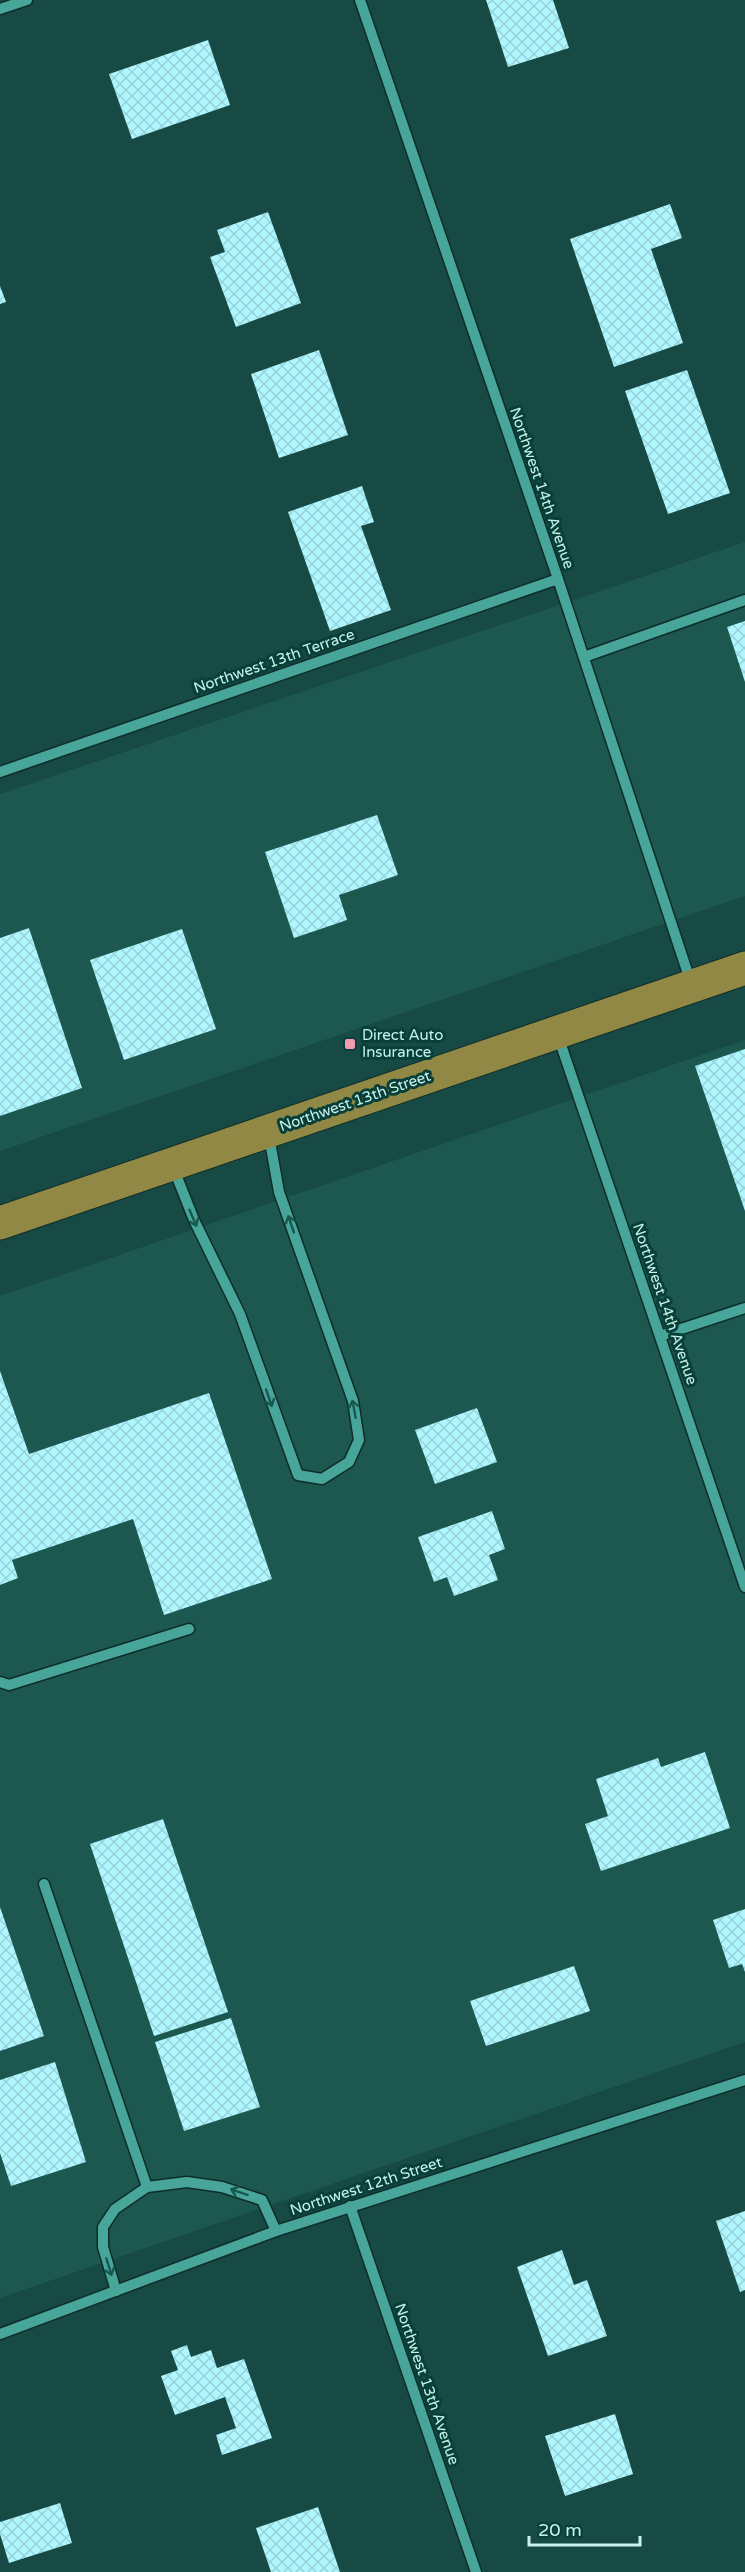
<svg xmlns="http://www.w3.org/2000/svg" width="745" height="2572" font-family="'Varela Round',sans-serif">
	<defs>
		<pattern id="building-cross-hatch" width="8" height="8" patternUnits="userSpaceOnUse" patternTransform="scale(1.5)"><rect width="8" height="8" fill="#aff6fe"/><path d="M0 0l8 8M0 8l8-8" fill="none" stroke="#98d3d9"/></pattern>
	</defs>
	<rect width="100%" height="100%" fill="#174a44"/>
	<g fill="#1c5750">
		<polygon points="745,542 745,896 0,1151 0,794"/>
		<polygon points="745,1040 745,2042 0,2298 0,1296"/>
	</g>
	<g fill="url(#building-cross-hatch)">
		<polygon points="486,0 553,0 569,48 508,67"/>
		<polygon points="208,40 230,105 132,139 109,74"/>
		<polygon points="670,204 682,238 651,249 683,343 614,367 570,239"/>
		<polygon points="268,212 301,303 236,327 210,257 225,252 217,230"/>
		<polygon points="0,286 6,302 0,304"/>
		<polygon points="319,350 348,435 279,458 251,374"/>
		<polygon points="687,370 730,493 668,514 625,391"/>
		<polygon points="362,486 374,522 361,526 391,610 330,631 288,512"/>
		<polygon points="745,621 745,682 727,627"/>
		<polygon points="377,815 398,875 339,895 347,920 294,938 265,852"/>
		<polygon points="29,928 82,1088 0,1116 0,938"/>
		<polygon points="182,929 216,1029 124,1060 90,960"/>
		<polygon points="745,1049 745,1211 695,1066"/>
		<polygon points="0,1371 29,1454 209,1393 272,1579 164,1615 133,1519 12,1560 18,1578 0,1585"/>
		<polygon points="477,1408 497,1462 435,1484 415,1430"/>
		<polygon points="492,1511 505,1549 489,1555 498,1580 454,1596 447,1577 434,1582 418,1537"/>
		<polygon points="705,1752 730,1828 601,1871 585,1824 608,1816 596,1779 658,1758 661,1767"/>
		<polygon points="163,1819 228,2012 154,2036 90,1844"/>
		<polygon points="0,1907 44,2036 0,2051"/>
		<polygon points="745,1909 745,1972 742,1964 729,1968 713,1920"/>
		<polygon points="574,1966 590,2011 486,2046 470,2001"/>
		<polygon points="231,2018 260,2107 184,2131 155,2042"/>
		<polygon points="55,2062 86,2162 11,2186 0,2153 0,2080"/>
		<polygon points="745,2211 745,2290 740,2292 716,2221"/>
		<polygon points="562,2250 574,2285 587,2280 607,2336 548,2356 517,2267"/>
		<polygon points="187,2345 191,2357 211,2350 217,2368 244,2359 272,2438 222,2455 216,2435 236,2428 225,2397 175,2415 161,2376 178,2370 171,2351"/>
		<polygon points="615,2414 633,2474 565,2496 545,2436"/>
		<polygon points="60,2503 72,2543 9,2563 0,2534 0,2522"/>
		<polygon points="318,2507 340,2572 271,2572 256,2528"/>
	</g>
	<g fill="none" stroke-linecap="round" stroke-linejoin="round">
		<defs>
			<g id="minor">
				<polyline points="360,0 558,579 691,983"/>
				<polyline points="0,9 27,0"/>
				<polyline points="584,657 745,600"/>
				<polyline points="0,772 558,579"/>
				<polyline points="558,1036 745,1587"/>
				<polyline points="173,1167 194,1220 240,1314 298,1475 322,1479 349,1462 359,1440 353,1401 279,1192 269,1136"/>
				<polyline points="660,1336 745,1308"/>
				<polyline points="0,1682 9,1685 189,1629"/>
				<polyline points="44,1884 147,2187"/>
				<polyline points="350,2206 476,2572"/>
				<polyline points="116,2291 103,2247 103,2227 115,2209 147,2187 187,2182 222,2187 262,2200 276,2231"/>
				<polyline points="0,2334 276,2231 745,2080"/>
			</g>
			<polyline id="major" points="0,1223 745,968"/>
		</defs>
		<use href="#minor" stroke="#0f2d29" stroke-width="13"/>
		<use href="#major" stroke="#0f2d29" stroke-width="35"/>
		<use href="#minor" stroke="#47a599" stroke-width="10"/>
		<use href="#major" stroke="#918845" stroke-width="33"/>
	</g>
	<defs><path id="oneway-shaft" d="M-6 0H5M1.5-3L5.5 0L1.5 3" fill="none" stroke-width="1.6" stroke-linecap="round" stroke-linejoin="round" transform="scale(1.5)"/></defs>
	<g stroke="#185851">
		<use href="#oneway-shaft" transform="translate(193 1218) rotate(67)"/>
		<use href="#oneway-shaft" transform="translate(291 1224) rotate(-109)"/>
		<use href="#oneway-shaft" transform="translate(269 1398) rotate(71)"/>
		<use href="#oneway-shaft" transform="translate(354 1409) rotate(-101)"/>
		<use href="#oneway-shaft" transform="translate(239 2192) rotate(-161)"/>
		<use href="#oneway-shaft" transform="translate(109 2267) rotate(73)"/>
	</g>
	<rect fill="#f29aaf" stroke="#083f39" stroke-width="2" x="344" y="1038" width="12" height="12" rx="3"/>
	<g text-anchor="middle" stroke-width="6" stroke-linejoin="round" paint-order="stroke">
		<g font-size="15" fill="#c7f2eb" stroke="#083f39">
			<text transform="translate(542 488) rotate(71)" y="5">Northwest 14th Avenue</text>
			<text transform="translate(274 661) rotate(-19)" y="5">Northwest 13th Terrace</text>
			<text transform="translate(355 1101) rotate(-19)" y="5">Northwest 13th Street</text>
			<text transform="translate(665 1304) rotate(71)" y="5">Northwest 14th Avenue</text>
			<text transform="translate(366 2186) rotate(-18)" y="5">Northwest 12th Street</text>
			<text transform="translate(427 2384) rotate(71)" y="5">Northwest 13th Avenue</text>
		</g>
		<g font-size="15" fill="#c7f2eb" stroke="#083f39" text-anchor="start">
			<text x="362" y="1040">Direct Auto<tspan x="362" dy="17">Insurance</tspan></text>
		</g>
	</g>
	<path d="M529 2536v9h111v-9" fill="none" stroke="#c7f2eb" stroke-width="3"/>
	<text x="538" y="2536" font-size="18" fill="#c7f2eb" stroke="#083f39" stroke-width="4.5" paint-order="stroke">20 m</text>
</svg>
